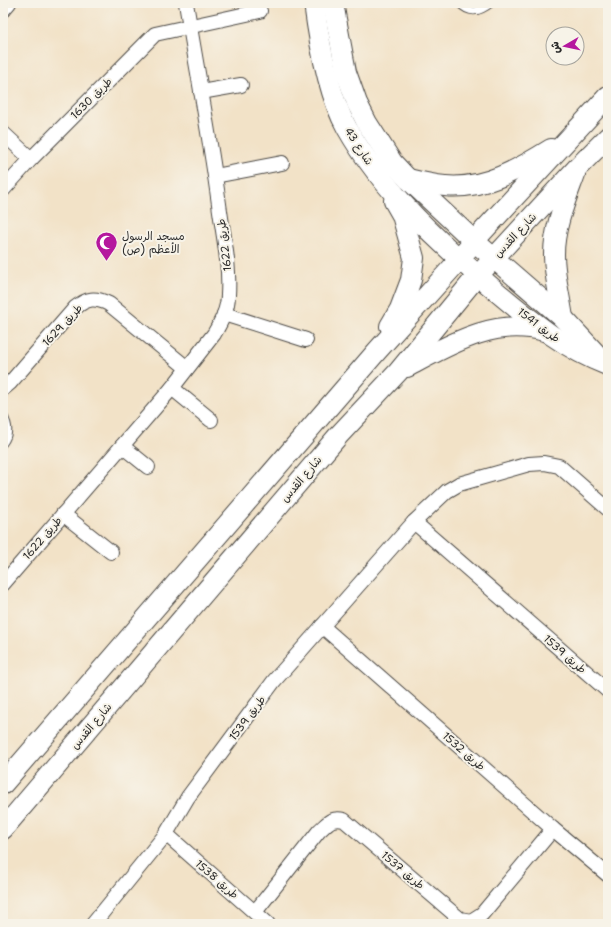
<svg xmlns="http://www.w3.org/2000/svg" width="611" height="927" font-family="'Shantell Sans','Playpen Sans Arabic',sans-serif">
	<rect width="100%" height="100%" fill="#f7f3e8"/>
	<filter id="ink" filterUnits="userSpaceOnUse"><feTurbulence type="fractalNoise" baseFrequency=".025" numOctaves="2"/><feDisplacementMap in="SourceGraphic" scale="8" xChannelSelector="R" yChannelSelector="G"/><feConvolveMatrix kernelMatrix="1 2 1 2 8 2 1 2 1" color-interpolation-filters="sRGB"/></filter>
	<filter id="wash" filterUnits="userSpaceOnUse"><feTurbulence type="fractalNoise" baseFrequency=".012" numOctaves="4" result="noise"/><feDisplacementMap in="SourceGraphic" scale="16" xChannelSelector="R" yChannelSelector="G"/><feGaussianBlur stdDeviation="0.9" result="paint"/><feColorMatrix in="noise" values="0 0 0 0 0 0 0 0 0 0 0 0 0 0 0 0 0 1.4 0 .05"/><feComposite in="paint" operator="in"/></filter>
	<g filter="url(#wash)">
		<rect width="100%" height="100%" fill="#f2e2c7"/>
	</g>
	<g filter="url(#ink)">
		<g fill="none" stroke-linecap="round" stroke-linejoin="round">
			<defs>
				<g id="lane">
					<path d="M459,3C470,15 480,12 491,3"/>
					<path d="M3,415C9,425 10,434 3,443"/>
				</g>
				<g id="street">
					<polyline points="3,10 9,3"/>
					<polyline points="201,92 241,85"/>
					<polyline points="3,133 31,159"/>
					<polyline points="215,176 282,163"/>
					<polyline points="3,190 31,159 155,34 260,11"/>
					<polyline points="224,314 306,340"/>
					<polyline points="172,388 211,420"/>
					<path d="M3,389L10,383L75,308C87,298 95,297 109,304L187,368"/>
					<polyline points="122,446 148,467"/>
					<polyline points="63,514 111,552"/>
					<polyline points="414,522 608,691"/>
					<path d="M3,584L172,388L214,334C221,322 228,309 228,295C230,264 223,234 219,204C210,137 197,70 186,3"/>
					<polyline points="322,626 553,829 608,875"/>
					<polyline points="166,834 268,924"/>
					<path d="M255,912L319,831C328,823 331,817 344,820L460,919L471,921L482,914L553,829"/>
					<polyline points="93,924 166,834 188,797 274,681 414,522 447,491 459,484 529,464 544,463 559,466 608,509"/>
				</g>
				<g id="secondary">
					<path d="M314,3C319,42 328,94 347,128C383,192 442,245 497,292C533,322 563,348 607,365"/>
					<polyline points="333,3 346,72 357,103 367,123 392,162 408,179 474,241 563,318 600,358"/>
					<path d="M408,179C420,182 432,185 445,186C484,190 519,169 551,149"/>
					<path d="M563,318C560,297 554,275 554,254C554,227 566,199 575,174"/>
					<polyline points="390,326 400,309 411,280 414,258 402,215 394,201"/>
					<path d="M407,367C449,345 494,317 544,331"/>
					<polyline points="3,784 377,351 459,260 474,241 608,96"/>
					<polyline points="3,829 338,436 398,372 472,282 577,168 608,137"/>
				</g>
			</defs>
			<use href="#lane" stroke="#494642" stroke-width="9"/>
			<use href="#street" stroke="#494642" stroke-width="16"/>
			<use href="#secondary" stroke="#494642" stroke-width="22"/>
			<use href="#lane" stroke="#fff" stroke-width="7"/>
			<use href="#street" stroke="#fff" stroke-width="14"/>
			<use href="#secondary" stroke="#fff" stroke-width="20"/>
		</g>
	</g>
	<defs>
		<symbol id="mosque-pin" viewBox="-11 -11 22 30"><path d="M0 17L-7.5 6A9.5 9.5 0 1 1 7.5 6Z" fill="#b5179e" stroke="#f7f3e8"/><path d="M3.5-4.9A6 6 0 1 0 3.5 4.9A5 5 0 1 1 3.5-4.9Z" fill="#fff"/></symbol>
	</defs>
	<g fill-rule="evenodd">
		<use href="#mosque-pin" x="94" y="230" width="25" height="34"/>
	</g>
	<g text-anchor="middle" stroke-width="4" stroke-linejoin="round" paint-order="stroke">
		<g font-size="11" fill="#2b2b2b" stroke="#f7f3e8">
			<text transform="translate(91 98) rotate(-45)" y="4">طريق 1630</text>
			<text transform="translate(359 146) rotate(57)" y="4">شارع 43</text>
			<text transform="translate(515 235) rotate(-47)" y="4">شارع القدس</text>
			<text transform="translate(224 245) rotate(-97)" y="4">طريق 1622</text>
			<text transform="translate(62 325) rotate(-47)" y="4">طريق 1629</text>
			<text transform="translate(539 325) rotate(37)" y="4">طريق 1541</text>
			<text transform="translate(301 479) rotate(-50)" y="4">شارع القدس</text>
			<text transform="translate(42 538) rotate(-49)" y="4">طريق 1622</text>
			<text transform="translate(565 654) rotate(41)" y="4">طريق 1539</text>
			<text transform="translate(247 718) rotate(-53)" y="4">طريق 1539</text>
			<text transform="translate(91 726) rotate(-50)" y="4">شارع القدس</text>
			<text transform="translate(464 751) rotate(41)" y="4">طريق 1532</text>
			<text transform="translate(403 870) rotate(40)" y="4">طريق 1537</text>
			<text transform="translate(217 879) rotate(41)" y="4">طريق 1538</text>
		</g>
		<g font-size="11" fill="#2b2b2b" stroke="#f7f3e8" text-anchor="start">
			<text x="122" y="240">مسجد الرسول<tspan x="122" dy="13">الأعظم (ص)</tspan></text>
		</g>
	</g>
	<rect width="611" height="927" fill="none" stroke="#f7f3e8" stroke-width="16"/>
	<g transform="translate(565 46) rotate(261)"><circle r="19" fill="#f7f3e8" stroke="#a5a39c"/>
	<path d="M0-3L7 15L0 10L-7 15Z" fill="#b5179e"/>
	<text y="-6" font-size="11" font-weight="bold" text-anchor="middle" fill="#2b2b2b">ش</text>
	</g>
</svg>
